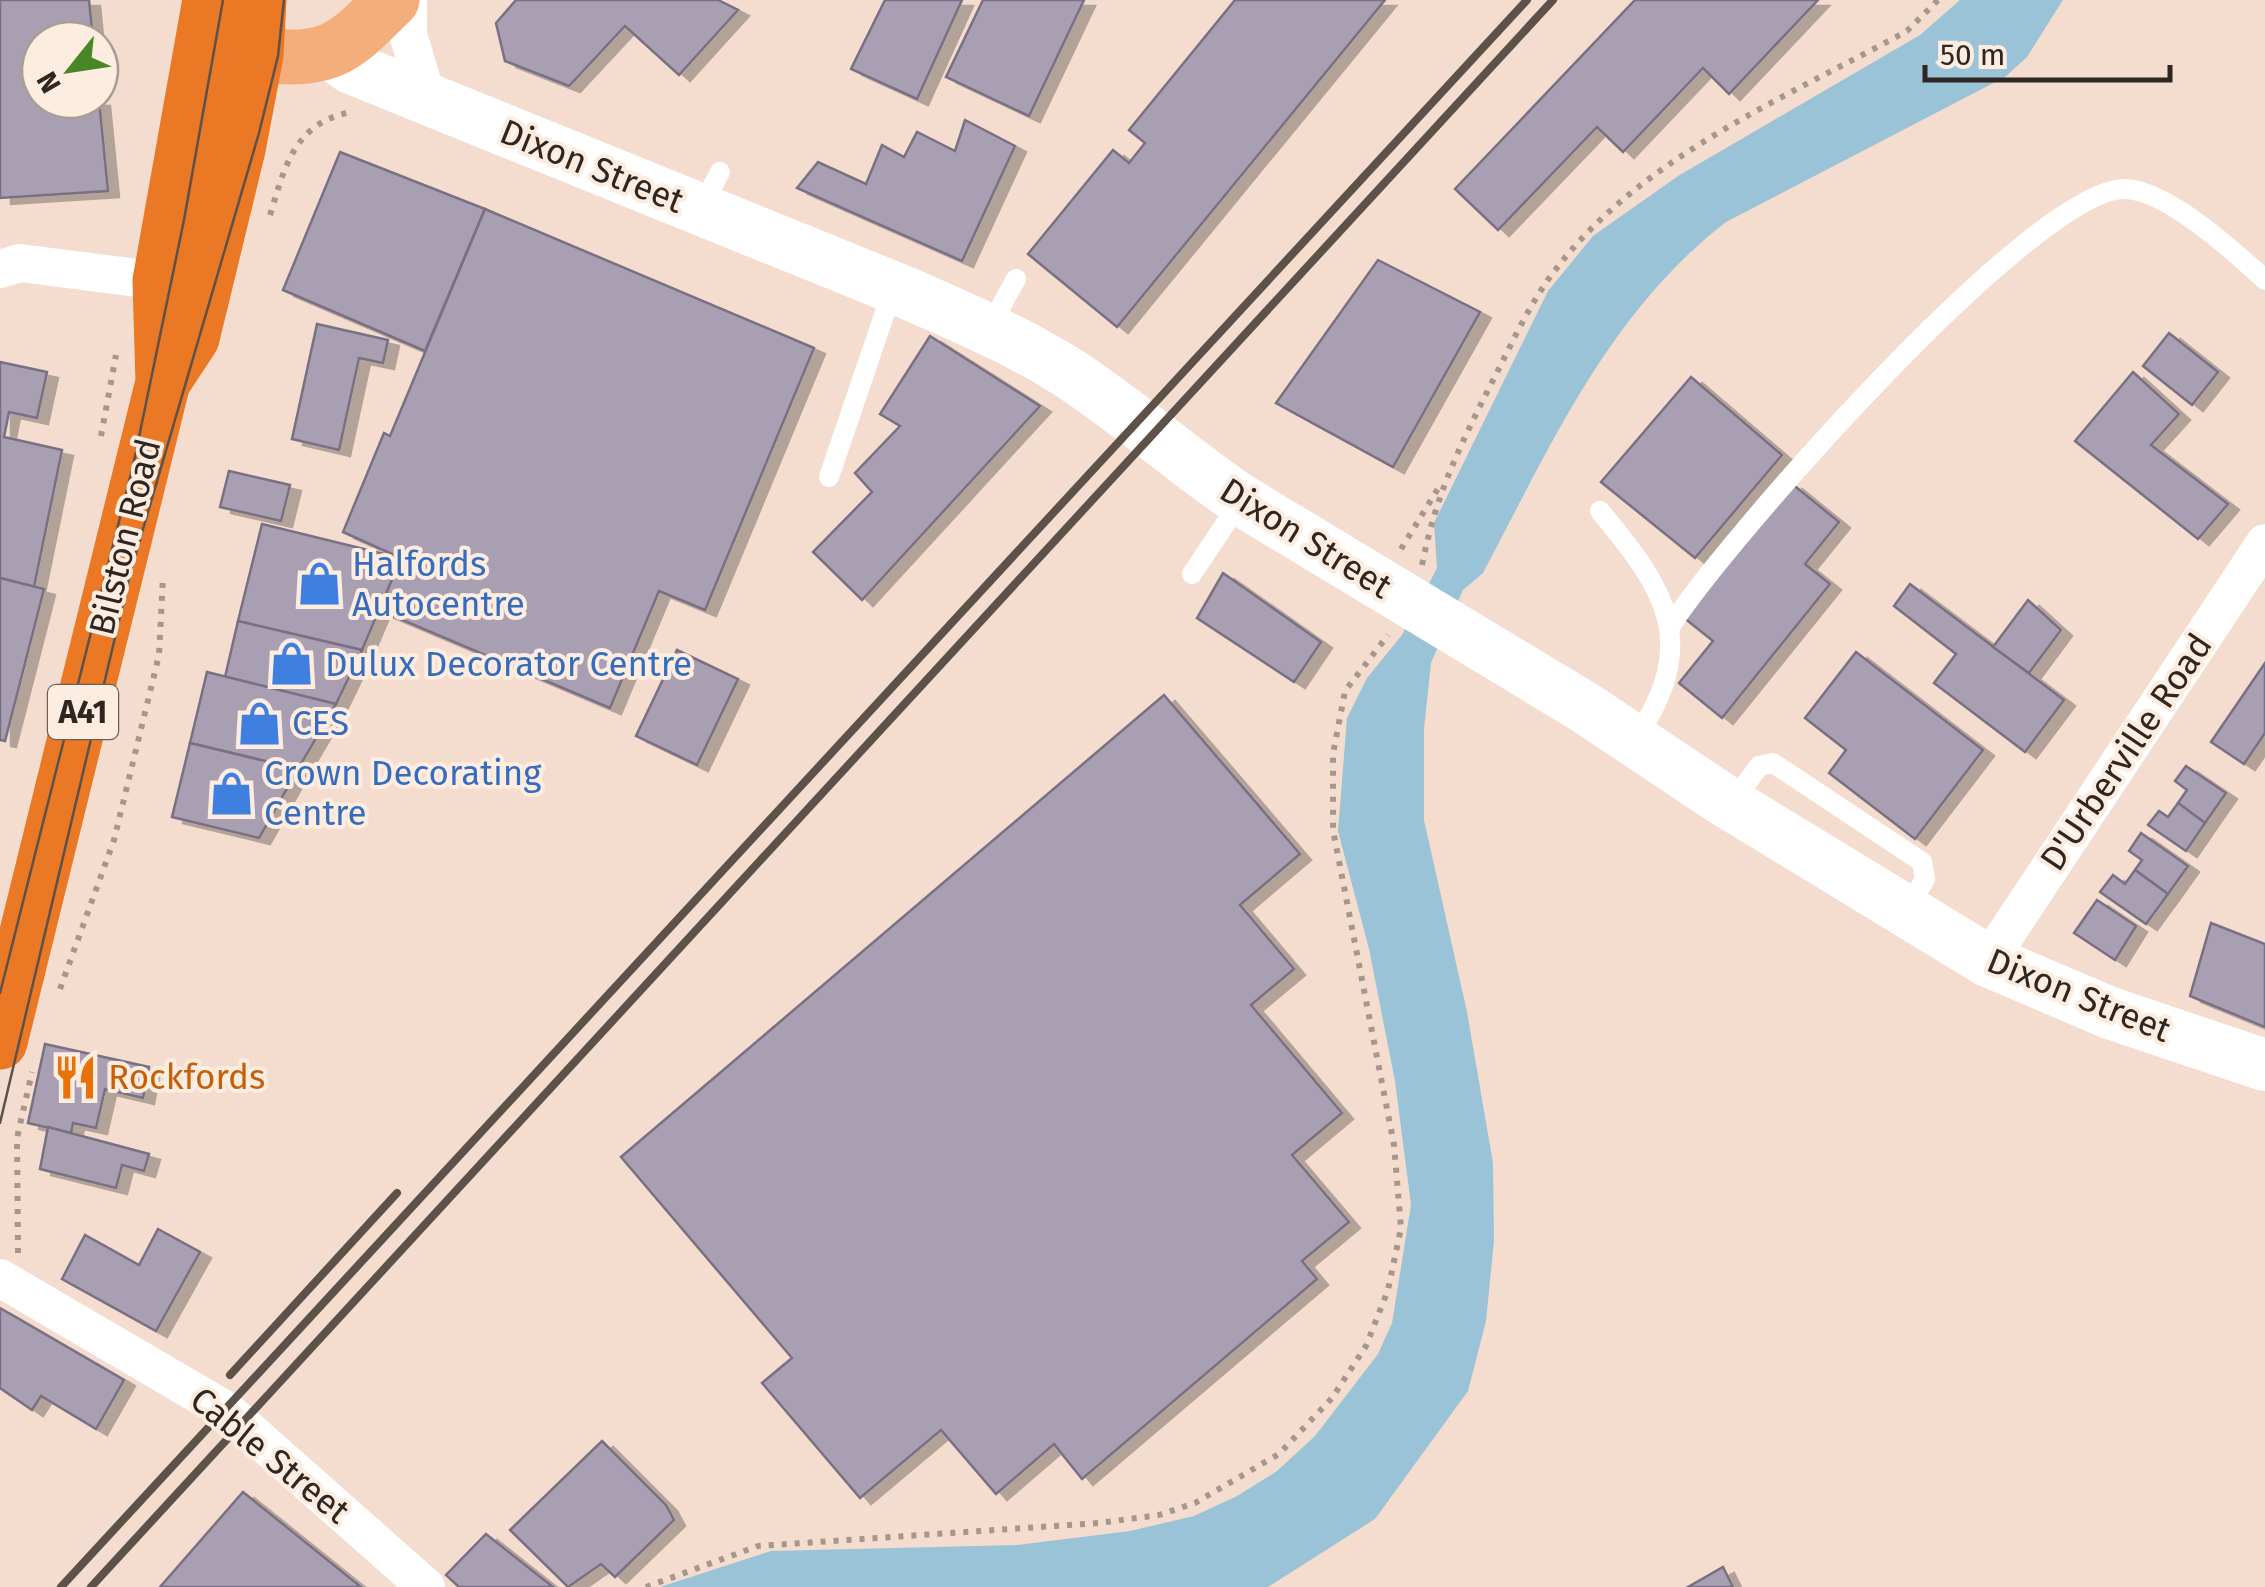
<svg xmlns="http://www.w3.org/2000/svg" width="2265" height="1587" font-family="'Fira Sans',sans-serif">
	<defs>
		<filter id="shadow"><feDropShadow dx="11" dy="6" stdDeviation="0" flood-color="#0004"/></filter>
	</defs>
	<rect width="100%" height="100%" fill="#f4ddcf"/>
	<path fill="#9ac3d7" d="M1960,0H2063L2027,57L2005,77L1726,222C1609,312 1550,447 1483,573L1463,590L1431,663L1424,729V820L1467,1012L1493,1163L1494,1241L1486,1321L1468,1391L1375,1519L1268,1587H660L771,1551L1017,1545L1130,1531L1194,1516L1237,1496L1277,1471L1315,1436L1378,1354L1392,1323L1411,1205L1395,1081L1369,949L1338,831L1347,718L1367,678L1402,635L1437,568L1434,523L1548,291L1593,236L1678,176L1920,35Z"/>
	<g fill="#a99fb3" stroke="#7a7083" stroke-width="2.5" filter="url(#shadow)">
		<polygon points="0,0 89,0 93,40 40,40 40,100 99,100 108,191 0,198"/>
		<polygon points="516,0 718,0 738,10 679,75 625,26 569,86 505,61 496,23"/>
		<polygon points="885,0 962,0 917,99 851,69"/>
		<polygon points="983,0 1084,0 1029,116 946,77"/>
		<polygon points="1235,0 1385,0 1117,327 1028,254 1113,150 1129,163 1145,143 1129,130"/>
		<polygon points="1635,0 1818,0 1729,94 1703,68 1623,152 1597,127 1498,230 1455,189"/>
		<polygon points="965,120 1015,146 962,261 797,188 818,162 866,184 882,145 904,157 917,132 955,151"/>
		<polygon points="340,152 485,209 425,351 283,290"/>
		<polygon points="485,209 814,348 705,610 659,591 610,708 379,610 401,558 343,532 384,433 390,436"/>
		<polygon points="1378,260 1480,312 1393,467 1276,403"/>
		<polygon points="317,324 388,340 383,363 359,358 339,450 292,439"/>
		<polygon points="2169,333 2218,372 2192,405 2143,366"/>
		<polygon points="930,336 1040,406 862,600 813,552 872,492 855,473 900,426 880,414"/>
		<polygon points="0,362 47,372 37,418 9,412 4,437 62,450 34,587 0,578"/>
		<polygon points="2133,372 2179,414 2151,445 2228,504 2198,539 2075,441"/>
		<polygon points="1691,377 1782,455 1695,558 1601,482"/>
		<polygon points="229,471 290,485 281,521 220,507"/>
		<polygon points="1791,483 1839,522 1805,564 1830,584 1722,718 1679,683 1713,641 1683,617"/>
		<polygon points="262,524 401,558 362,650 238,621"/>
		<polygon points="1223,573 1321,642 1294,682 1197,618"/>
		<polygon points="0,578 44,589 5,741 0,740"/>
		<polygon points="1910,584 2064,700 2025,752 1934,683 1956,654 1894,606"/>
		<polygon points="2028,600 2061,630 2029,673 1993,647"/>
		<polygon points="238,621 362,650 336,704 225,677"/>
		<polygon points="677,650 738,679 697,765 636,736"/>
		<polygon points="1856,652 1983,750 1915,839 1829,773 1846,750 1805,718"/>
		<polygon points="2265,663 2265,733 2244,764 2211,742"/>
		<polygon points="207,672 336,704 298,769 190,743"/>
		<polygon points="1164,695 1300,854 1240,905 1294,969 1251,1005 1342,1113 1292,1155 1349,1222 1302,1261 1317,1279 1082,1479 1054,1444 996,1494 941,1430 860,1498 762,1383 792,1358 621,1157"/>
		<polygon points="190,743 298,769 259,838 172,817"/>
		<polygon points="2186,766 2226,793 2205,823 2178,803 2187,790 2175,781"/>
		<polygon points="2178,803 2205,823 2186,851 2148,825 2159,811 2168,817"/>
		<polygon points="2141,833 2188,866 2168,894 2135,870 2142,860 2129,851"/>
		<polygon points="2135,870 2168,894 2146,924 2100,892 2113,875 2125,884"/>
		<polygon points="2097,900 2136,926 2115,960 2074,933"/>
		<polygon points="2211,923 2265,944 2265,1027 2190,996"/>
		<polygon points="45,1044 149,1067 143,1098 105,1089 96,1128 73,1123 71,1133 28,1123"/>
		<polygon points="48,1127 149,1154 144,1171 122,1165 116,1188 40,1169"/>
		<polygon points="158,1229 200,1252 156,1331 62,1279 85,1235 139,1265"/>
		<polygon points="0,1308 124,1380 96,1429 41,1396 32,1410 0,1388"/>
		<polygon points="602,1441 666,1505 674,1520 615,1577 601,1564 568,1587 510,1530"/>
		<polygon points="243,1492 361,1587 160,1587"/>
		<polygon points="486,1534 553,1587 459,1587 446,1575"/>
		<polygon points="1723,1567 1733,1587 1688,1587"/>
	</g>
	<g fill="none" stroke-linecap="round" stroke-linejoin="round">
		<g stroke="#a7968b" stroke-width="6" stroke-dasharray="5 8" stroke-linecap="butt">
			<path d="M270,215C284,170 293,125 347,113"/>
			<polyline points="101,436 116,355"/>
			<polyline points="1401,549 1439,487"/>
			<path d="M1422,565C1436,495 1457,452 1489,388C1510,348 1528,305 1556,269C1641,157 1787,97 1907,31L1938,0"/>
			<polyline points="60,989 114,840 159,655 163,577"/>
			<polyline points="18,1253 17,1138 32,1072"/>
			<polyline points="646,1587 758,1546 1099,1523 1159,1515 1195,1503 1279,1454 1332,1398 1366,1346 1388,1290 1401,1228 1394,1145 1333,830 1333,754 1345,691 1388,635"/>
		</g>
		<g stroke="#fff" stroke-width="20">
			<polyline points="702,207 720,172"/>
			<polyline points="989,328 1016,279"/>
			<polyline points="829,477 893,289"/>
			<path d="M1600,511C1666,590 1701,643 1635,739"/>
			<polyline points="1192,574 1240,502"/>
			<path d="M1670,627C1722,545 2036,185 2126,189C2168,191 2235,252 2265,280"/>
			<polyline points="1732,803 1759,766 1773,763 1922,862 1925,879 1906,912"/>
		</g>
		<g stroke="#fff" stroke-width="38">
			<polyline points="408,0 408,34 427,99"/>
			<polyline points="0,269 20,263 160,281"/>
			<polyline points="1988,961 2265,543"/>
			<polyline points="0,1278 227,1411 426,1587"/>
		</g>
		<path stroke="#fff" stroke-width="52" d="M328,52L351,68L907,293C961,317 1017,340 1067,372C1128,411 1181,460 1241,500L1584,707L1722,799L1988,961L2110,1013L2265,1065"/>
		<path stroke="#f3ae7c" stroke-width="55" d="M211,39C244,54 293,64 329,51C353,42 374,17 392,0"/>
		<g stroke="#eb7824" stroke-width="55">
			<polyline points="165,379 192,338 238,149 256,55 259,0"/>
			<polyline points="0,1042 163,382 160,281 210,0"/>
		</g>
		<g stroke="#5d514a" stroke-width="2.5">
			<polyline points="0,993 133,466 184,220 223,0"/>
			<polyline points="0,1123 131,570 259,133 278,56 284,0"/>
		</g>
		<g stroke="#5d514a" stroke-width="8">
			<polyline points="230,1375 397,1193"/>
			<polyline points="61,1587 1527,0"/>
			<polyline points="91,1587 1553,0"/>
		</g>
	</g>
	<defs>
		<symbol id="shop-bare" viewBox="-9 -9 18 18"><path d="M-5-2.5h2.3a2.7 3.5 0 0 1 5.4 0H5L5.5 6h-11ZM-1.5-2.5h3a1.5 2.3 0 0 0-3 0Z" fill="#3f7fe0" stroke="#fdece0" stroke-width="2.5" paint-order="stroke"/></symbol>
		<symbol id="restaurant-bare" viewBox="-9 -9 18 18"><path d="M-5-6h1v4h1v-4h1v4h1v-4h1v5L-1.5 .5V6h-2V.5L-5-1ZM5-6V6H3V1.5H1.5Q1.5-4 5-6Z" fill="#e8710a" stroke="#fdece0" stroke-width="2.5" paint-order="stroke"/></symbol>
	</defs>
	<g fill-rule="evenodd">
		<use href="#shop-bare" x="288" y="552" width="63" height="63"/>
		<use href="#shop-bare" x="260" y="632" width="63" height="63"/>
		<use href="#shop-bare" x="228" y="692" width="63" height="63"/>
		<use href="#shop-bare" x="200" y="762" width="63" height="63"/>
		<use href="#restaurant-bare" x="44" y="1046" width="63" height="63"/>
	</g>
	<g text-anchor="middle" stroke-width="8" stroke-linejoin="round" paint-order="stroke">
		<rect fill="#fdece0" stroke="#6c615a" stroke-width="2.5" x="48" y="685" width="70" height="54" rx="8"/>
		<g font-size="32" font-weight="bold" fill="#2e2620">
			<text x="83" y="723">A41</text>
		</g>
		<g font-size="35" fill="#2e2620" stroke="#fdece0">
			<text transform="translate(592 166) rotate(22)" y="12">Dixon Street</text>
			<text transform="translate(125 537) rotate(-76)" y="12">Bilston Road</text>
			<text transform="translate(1306 538) rotate(32)" y="12">Dixon Street</text>
			<text transform="translate(2126 752) rotate(-56)" y="12">D'Urberville Road</text>
			<text transform="translate(2079 995) rotate(22)" y="12">Dixon Street</text>
			<text transform="translate(270 1455) rotate(39)" y="12">Cable Street</text>
		</g>
		<g font-size="35" fill="#366cbe" stroke="#fdece0" text-anchor="start">
			<text x="352" y="576">Halfords<tspan x="352" dy="40">Autocentre</tspan></text>
			<text x="325" y="676">Dulux Decorator Centre</text>
			<text x="292" y="735">CES</text>
			<text x="264" y="785">Crown Decorating<tspan x="264" dy="40">Centre</tspan></text>
		</g>
		<g font-size="35" fill="#c56008" stroke="#fdece0" text-anchor="start">
			<text x="108" y="1089">Rockfords</text>
		</g>
	</g>
	<g transform="translate(70 70) rotate(240)"><circle r="48" fill="#fdece0" stroke="#aa9d93" stroke-width="2.5"/>
	<path d="M0-8L18 38L0 25L-18 38Z" fill="#488626"/>
	<text y="-15" font-size="28" font-weight="bold" text-anchor="middle" fill="#2e2620">N</text>
	</g>
	<path d="M1925 65v15h245v-15" fill="none" stroke="#2e2620" stroke-width="5"/>
	<text x="1940" y="65" font-size="30" fill="#2e2620" stroke="#fdece0" stroke-width="8" paint-order="stroke">50 m</text>
</svg>
